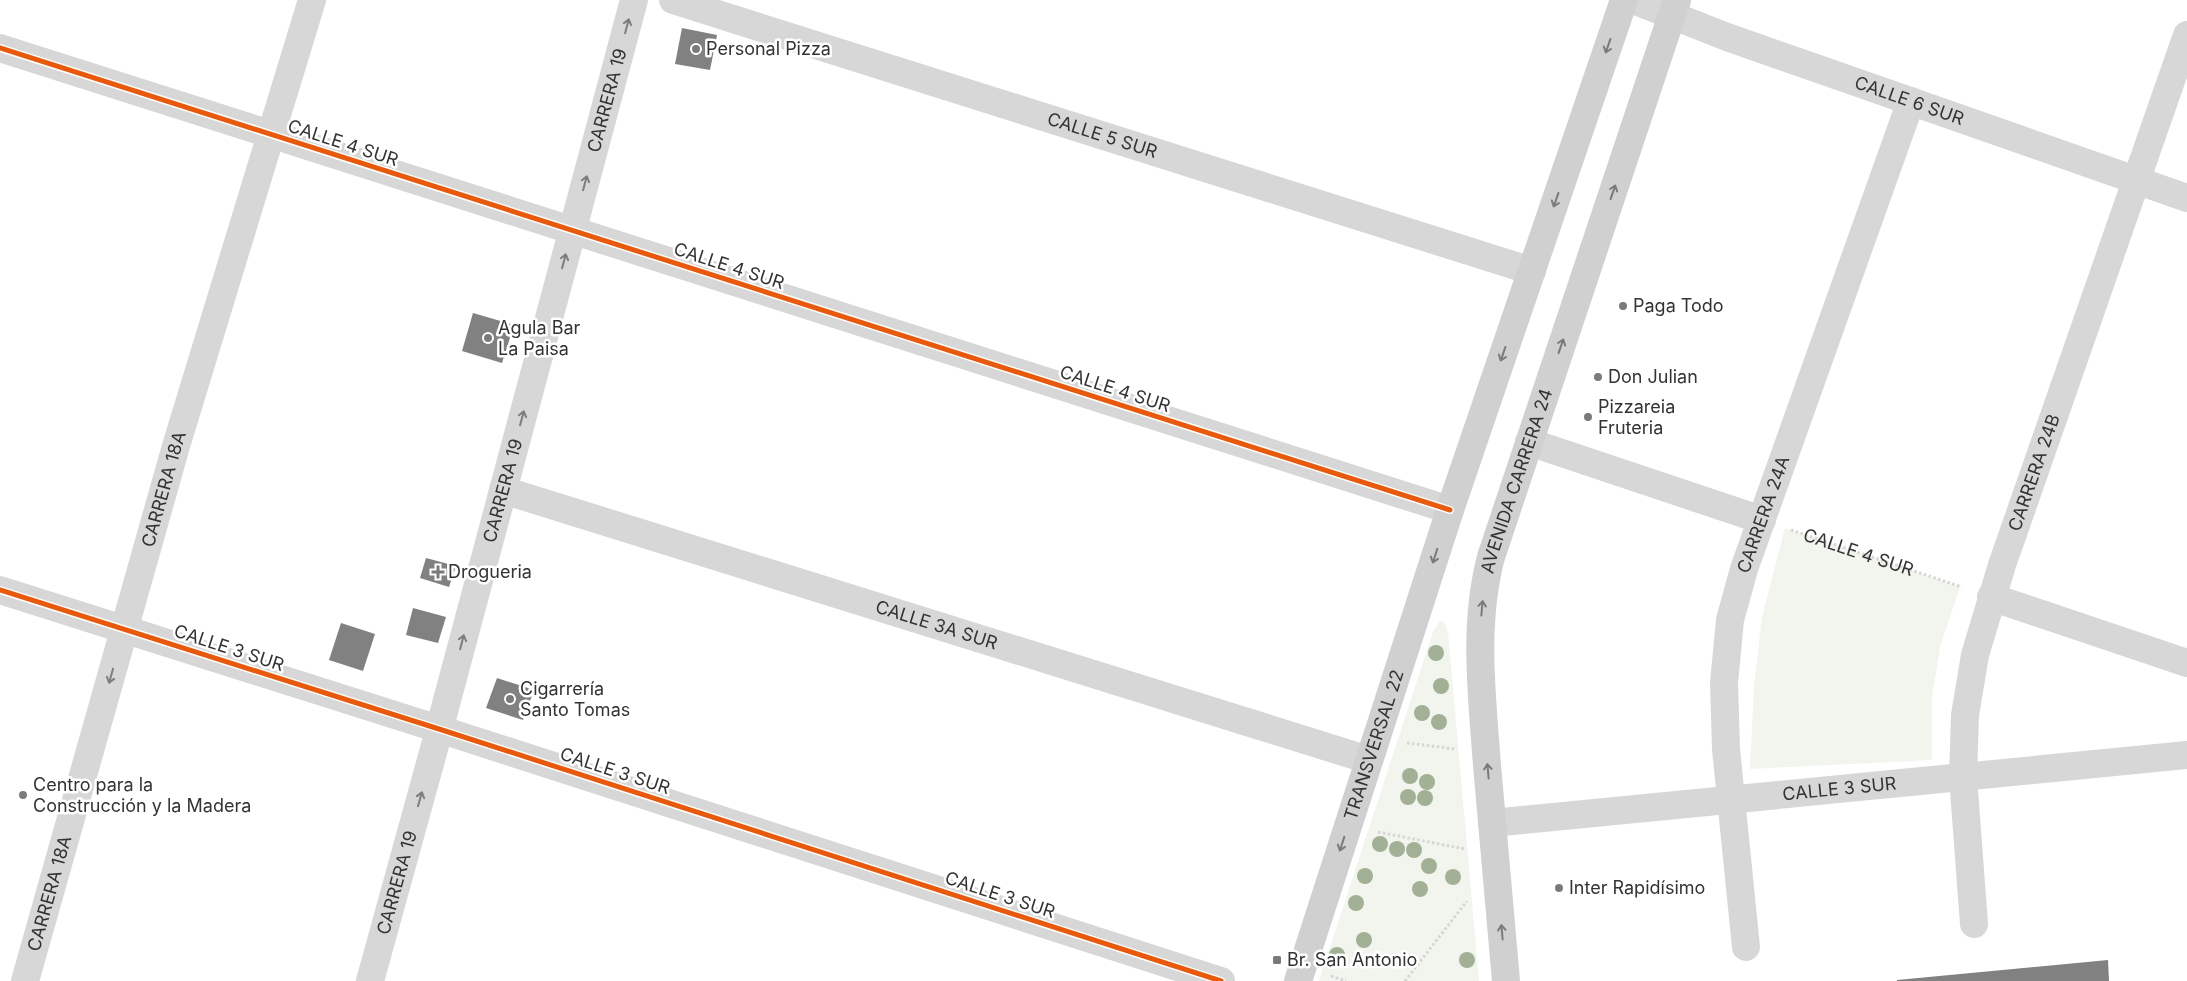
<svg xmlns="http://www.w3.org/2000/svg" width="2187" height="981" font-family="Inter,sans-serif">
	<rect width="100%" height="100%" fill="#fff"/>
	<g fill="#f1f5ed">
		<polygon points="1785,528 1960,587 1940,647 1932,697 1932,760 1750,769 1754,686 1762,617"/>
		<polygon points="1440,621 1444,622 1448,633 1479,981 1319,981 1433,632"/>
	</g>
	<g fill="#818181">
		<polygon points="682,28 717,35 710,70 675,64"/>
		<polygon points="473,313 514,325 502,363 462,351"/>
		<polygon points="426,558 456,566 449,587 420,578"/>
		<polygon points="413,608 446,617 438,643 406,635"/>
		<polygon points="341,623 375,634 363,671 329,660"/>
		<polygon points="497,678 534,690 523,720 486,708"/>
		<polygon points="2108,960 2109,981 1897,981 1897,980"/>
	</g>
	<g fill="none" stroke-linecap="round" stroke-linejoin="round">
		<g stroke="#d6d6d6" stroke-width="3" stroke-dasharray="2.5 2.5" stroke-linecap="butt">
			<path id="s1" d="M1791,530L1962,587"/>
			<polyline points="1407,743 1455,749"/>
			<polyline points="1378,832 1465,849"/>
			<polyline points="1331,976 1346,981"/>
			<polyline points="1405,981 1467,901"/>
		</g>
		<g stroke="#d7d7d7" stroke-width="28">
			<path id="s2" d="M673,0L1532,271"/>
			<path id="s3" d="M1633,0L1727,37L2187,198"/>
			<polyline points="0,48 1450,510"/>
			<polyline points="1529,442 1762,520"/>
			<path id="s4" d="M503,490L1369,760"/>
			<polyline points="0,590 439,729 1221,981"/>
			<polyline points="1991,597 2187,663"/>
			<path id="s5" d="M1492,823L2187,755"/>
			<path id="s6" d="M1974,924L1963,777L1965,715L1975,655L2002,565L2187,35"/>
			<path id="s7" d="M1746,947L1726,749L1724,683L1730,620L1744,569L1911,101"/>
			<path id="s8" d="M25,981L176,446L312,0"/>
		</g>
		<path stroke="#d7d7d7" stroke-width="28" id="s9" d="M370,981L434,749L634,0"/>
		<g stroke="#d0d0d0" stroke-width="28">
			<path id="s10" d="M1298,981L1450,510L1624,0"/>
			<path id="s11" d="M1506,981C1500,909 1493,837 1487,765C1482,696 1473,625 1491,557L1677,0"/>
		</g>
		<defs>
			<g id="cycleway">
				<polyline points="0,48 1450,510"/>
				<polyline points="0,590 439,729 1221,981"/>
			</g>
		</defs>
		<use href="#cycleway" stroke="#fff" stroke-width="8"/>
		<use href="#cycleway" stroke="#e8590c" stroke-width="5"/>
	</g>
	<g fill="#a2b095">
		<circle cx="1436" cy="653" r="8"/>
		<circle cx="1441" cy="686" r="8"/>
		<circle cx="1422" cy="713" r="8"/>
		<circle cx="1439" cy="722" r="8"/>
		<circle cx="1410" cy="776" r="8"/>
		<circle cx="1427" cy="782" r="8"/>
		<circle cx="1408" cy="797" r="8"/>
		<circle cx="1425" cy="798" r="8"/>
		<circle cx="1380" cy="844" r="8"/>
		<circle cx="1397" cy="849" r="8"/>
		<circle cx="1414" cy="850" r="8"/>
		<circle cx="1429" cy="866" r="8"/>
		<circle cx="1365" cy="876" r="8"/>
		<circle cx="1453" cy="877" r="8"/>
		<circle cx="1420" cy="889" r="8"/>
		<circle cx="1356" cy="903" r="8"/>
		<circle cx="1364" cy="940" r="8"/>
		<circle cx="1337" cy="955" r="8"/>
		<circle cx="1467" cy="960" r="8"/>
	</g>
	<defs><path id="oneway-shaft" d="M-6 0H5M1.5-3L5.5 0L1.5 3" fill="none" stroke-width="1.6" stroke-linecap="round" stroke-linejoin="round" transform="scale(1.25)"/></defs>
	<g stroke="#7d7d7d">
		<use href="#oneway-shaft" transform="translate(627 26) rotate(-75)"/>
		<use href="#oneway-shaft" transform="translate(585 183) rotate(-75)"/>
		<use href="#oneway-shaft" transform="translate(564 261) rotate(-75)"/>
		<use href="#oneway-shaft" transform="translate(522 418) rotate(-75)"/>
		<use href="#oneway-shaft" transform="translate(462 642) rotate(-75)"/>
		<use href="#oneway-shaft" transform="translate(111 676) rotate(106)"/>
		<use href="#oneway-shaft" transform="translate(420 799) rotate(-74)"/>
	</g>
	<g stroke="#7a7a7a">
		<use href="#oneway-shaft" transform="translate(1608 46) rotate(109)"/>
		<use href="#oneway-shaft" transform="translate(1613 192) rotate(-71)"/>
		<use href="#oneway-shaft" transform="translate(1556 200) rotate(109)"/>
		<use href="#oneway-shaft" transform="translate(1561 346) rotate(-71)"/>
		<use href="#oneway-shaft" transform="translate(1503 354) rotate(109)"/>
		<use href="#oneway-shaft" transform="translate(1435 556) rotate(108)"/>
		<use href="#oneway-shaft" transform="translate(1482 608) rotate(-85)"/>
		<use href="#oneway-shaft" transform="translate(1488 771) rotate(-95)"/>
		<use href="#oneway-shaft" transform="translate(1342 844) rotate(108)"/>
		<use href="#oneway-shaft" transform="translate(1502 932) rotate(-95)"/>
	</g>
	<g fill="#7a7a7a" stroke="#fff" stroke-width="2">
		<circle cx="696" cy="49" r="5"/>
		<circle cx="1623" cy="306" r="5"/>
		<circle cx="488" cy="338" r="5"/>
		<circle cx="1598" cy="377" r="5"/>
		<circle cx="1588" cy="417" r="5"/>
		<path d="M435.5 564.5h5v5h5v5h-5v5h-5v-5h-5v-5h5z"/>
		<circle cx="510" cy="699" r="5"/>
		<circle cx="23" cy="795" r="5"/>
		<circle cx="1559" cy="888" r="5"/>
		<rect x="1272" y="955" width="10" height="10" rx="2.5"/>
	</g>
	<g text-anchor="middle" stroke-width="5" stroke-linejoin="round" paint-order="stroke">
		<g font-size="18" fill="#333" stroke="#fff" text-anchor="start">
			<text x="706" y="55">Personal Pizza</text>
			<text x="1633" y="312">Paga Todo</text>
			<text x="498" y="334">Agula Bar<tspan x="498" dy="21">La Paisa</tspan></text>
			<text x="1608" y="383">Don Julian</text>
			<text x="1598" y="413">Pizzareia<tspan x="1598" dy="21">Fruteria</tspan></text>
			<text x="448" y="578">Drogueria</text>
			<text x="520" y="695">Cigarrería<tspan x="520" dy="21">Santo Tomas</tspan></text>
			<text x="33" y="791">Centro para la<tspan x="33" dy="21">Construcción y la Madera</tspan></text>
			<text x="1569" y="894">Inter Rapidísimo</text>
			<text x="1287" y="966">Br. San Antonio</text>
		</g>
		<g font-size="18" fill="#333" stroke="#fff">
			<text dy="6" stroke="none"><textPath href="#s9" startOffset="912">CARRERA 19</textPath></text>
			<text dy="6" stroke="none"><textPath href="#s3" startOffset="294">CALLE 6 SUR</textPath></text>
			<text dy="6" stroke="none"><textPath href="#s2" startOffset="450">CALLE 5 SUR</textPath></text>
			<text transform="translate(343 143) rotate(18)" y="6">CALLE 4 SUR</text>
			<text transform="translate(729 266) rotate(18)" y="6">CALLE 4 SUR</text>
			<text transform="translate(1115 389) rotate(18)" y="6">CALLE 4 SUR</text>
			<text dy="6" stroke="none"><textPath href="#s6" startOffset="462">CARRERA 24B</textPath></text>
			<text dy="6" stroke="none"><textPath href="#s11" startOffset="506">AVENIDA CARRERA 24</textPath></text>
			<text dy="6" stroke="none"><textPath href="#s8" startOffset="511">CARRERA 18A</textPath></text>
			<text dy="6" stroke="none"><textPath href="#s9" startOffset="508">CARRERA 19</textPath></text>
			<text dy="6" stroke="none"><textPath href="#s7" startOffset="439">CARRERA 24A</textPath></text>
			<text dy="6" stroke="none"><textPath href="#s1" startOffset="71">CALLE 4 SUR</textPath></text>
			<text dy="6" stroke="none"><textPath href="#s4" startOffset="454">CALLE 3A SUR</textPath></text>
			<text transform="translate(229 648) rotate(18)" y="6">CALLE 3 SUR</text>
			<text dy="6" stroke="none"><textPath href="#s10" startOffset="248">TRANSVERSAL 22</textPath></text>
			<text transform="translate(615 771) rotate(18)" y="6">CALLE 3 SUR</text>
			<text dy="6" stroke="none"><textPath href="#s5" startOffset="349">CALLE 3 SUR</textPath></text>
			<text dy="6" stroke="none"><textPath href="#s9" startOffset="102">CARRERA 19</textPath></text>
			<text dy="6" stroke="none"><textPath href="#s8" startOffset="91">CARRERA 18A</textPath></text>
			<text transform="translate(1000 895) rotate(18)" y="6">CALLE 3 SUR</text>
		</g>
	</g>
</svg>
